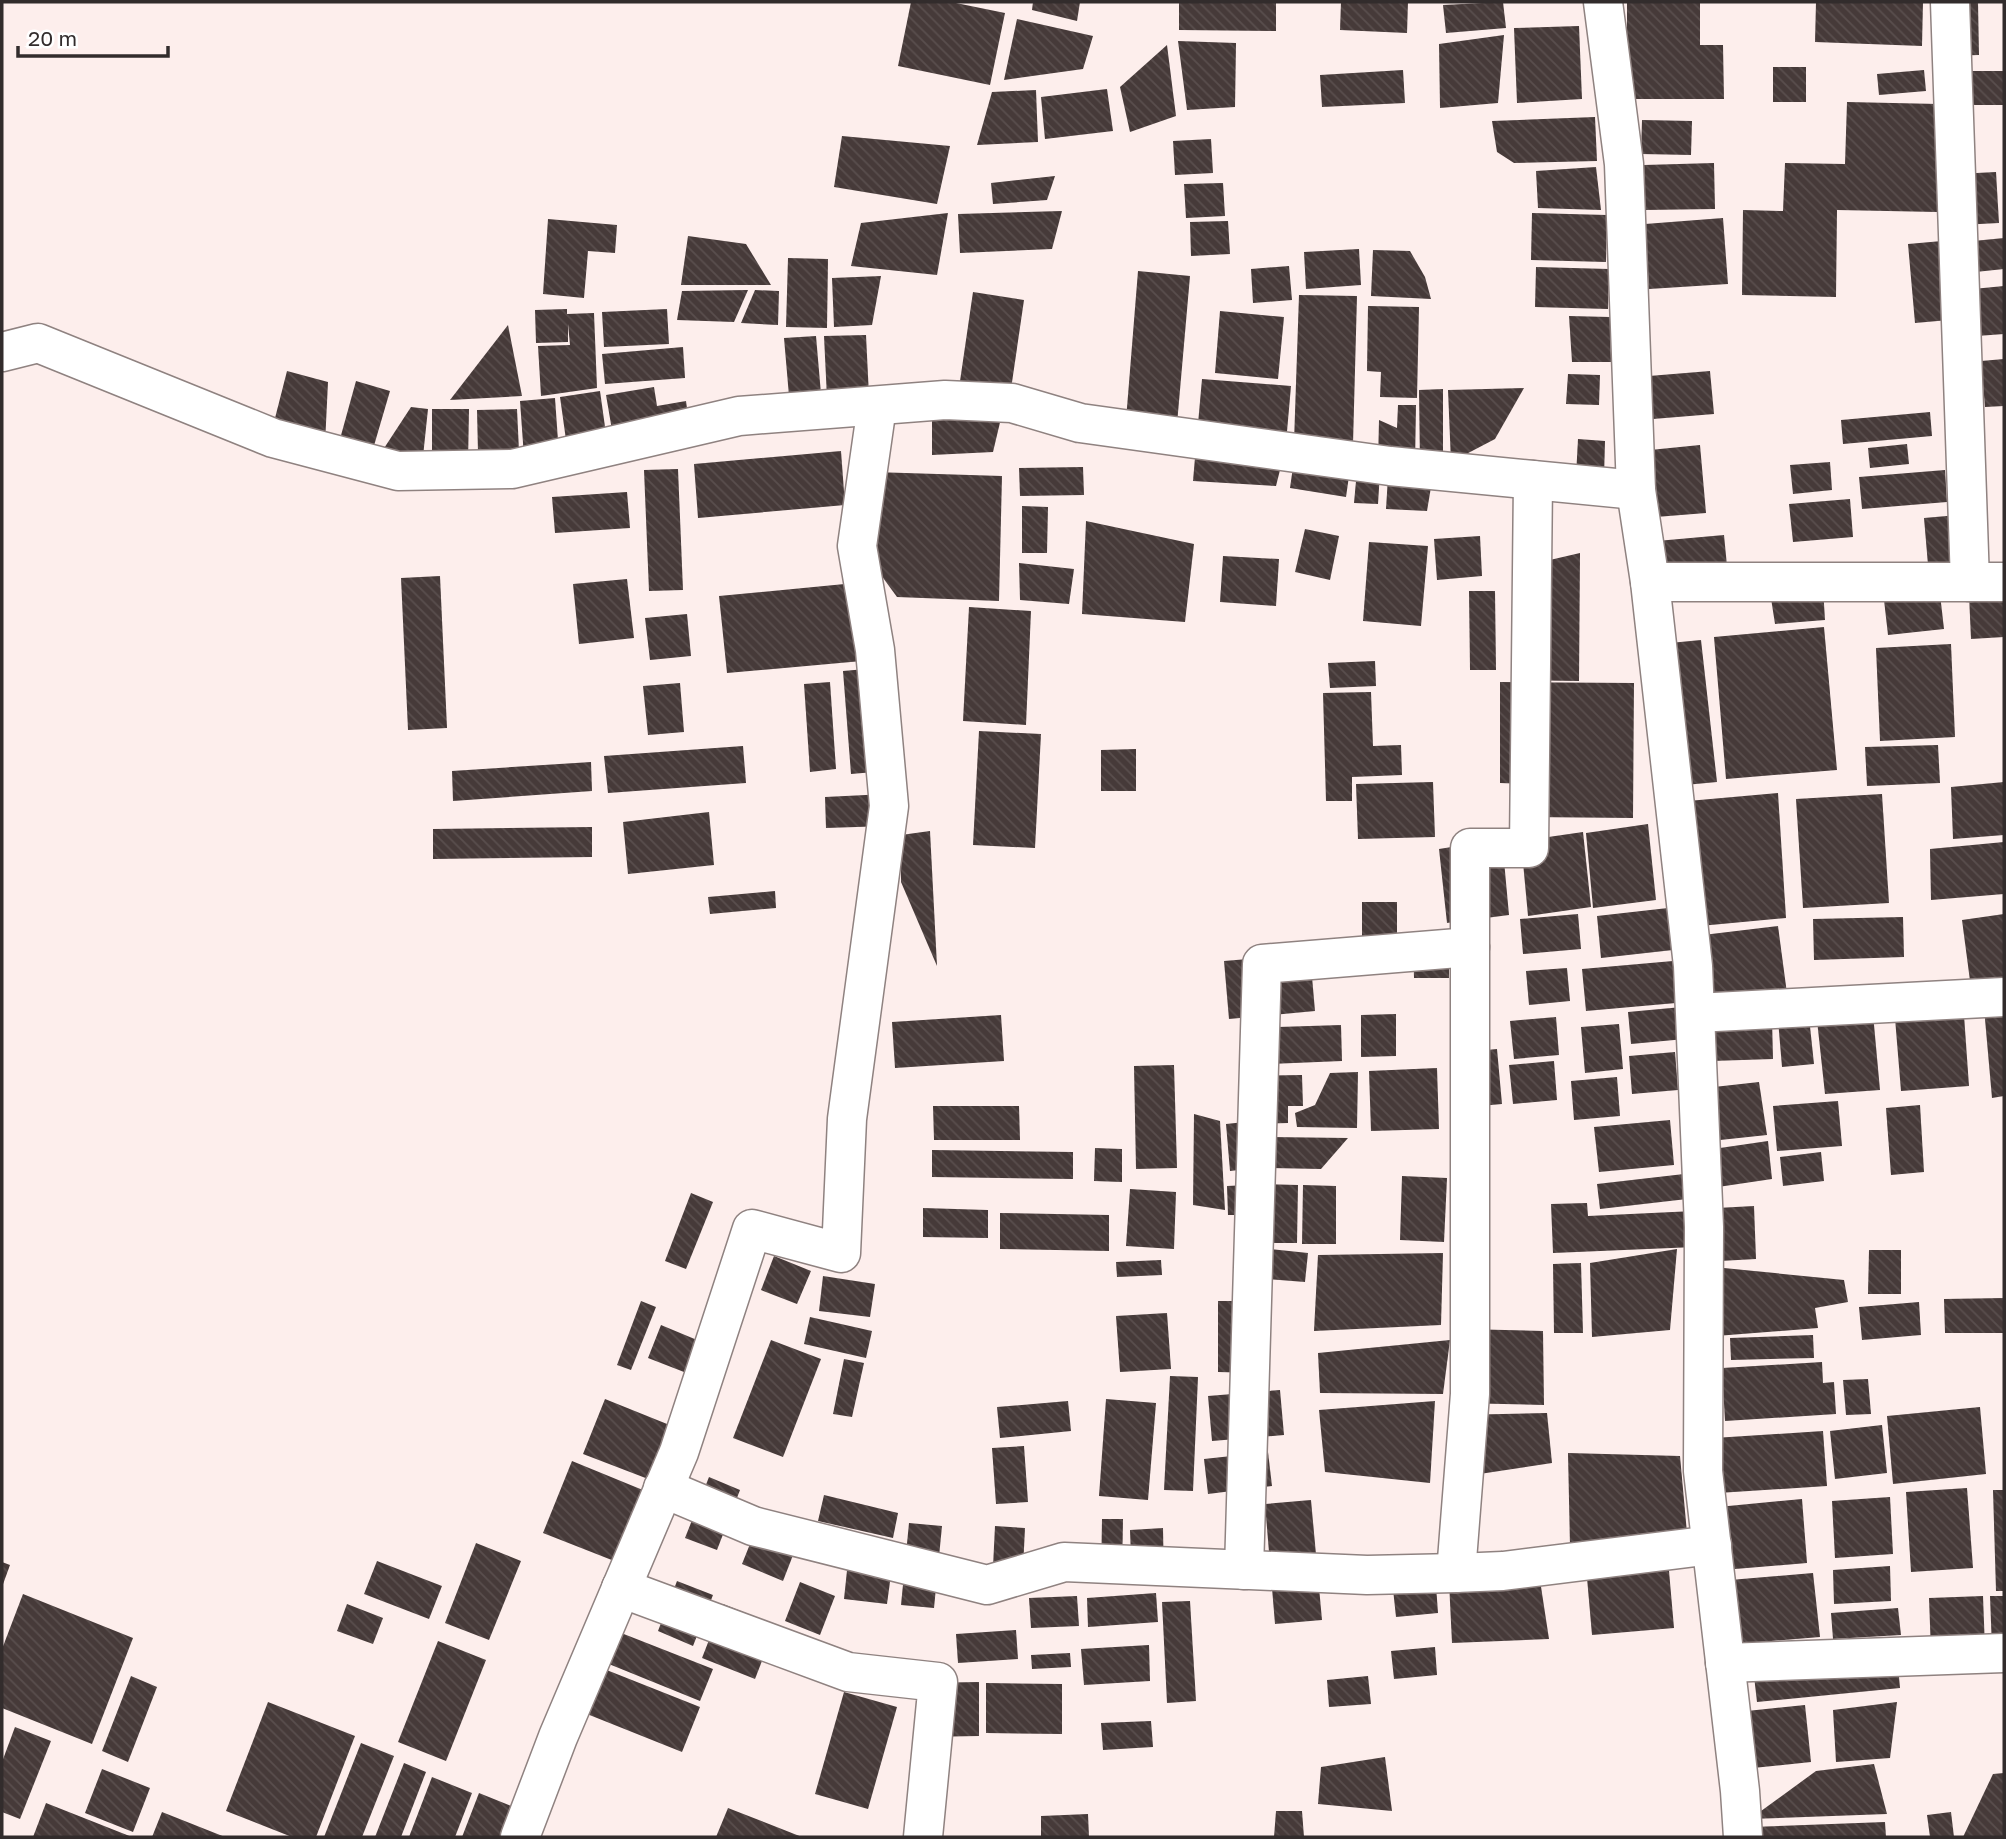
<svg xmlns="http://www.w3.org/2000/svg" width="2006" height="1839" font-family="'Golos Text',sans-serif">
	<defs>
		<pattern id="building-back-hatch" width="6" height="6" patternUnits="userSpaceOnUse" patternTransform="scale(1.75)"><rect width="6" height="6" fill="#463a39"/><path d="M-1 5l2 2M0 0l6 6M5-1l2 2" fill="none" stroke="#594e4d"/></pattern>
	</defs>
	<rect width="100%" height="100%" fill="#fdeeec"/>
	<g fill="url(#building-back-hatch)">
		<polygon points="911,2 951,2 1005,13 990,85 898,66"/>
		<polygon points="1033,2 1080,2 1077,21 1032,10"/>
		<polygon points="1179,2 1276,2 1276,31 1179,30"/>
		<polygon points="1341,2 1408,2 1407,33 1340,30"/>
		<polygon points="1503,2 1506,28 1446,33 1443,5"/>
		<polygon points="1627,2 1700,2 1700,45 1723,45 1724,99 1627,99"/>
		<polygon points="1816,2 1923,2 1922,46 1815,42"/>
		<polygon points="1942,2 1978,2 1979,55 1943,56"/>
		<polygon points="1017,19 1093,36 1083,69 1004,80"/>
		<polygon points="1579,26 1582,99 1517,103 1514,28"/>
		<polygon points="1504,35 1498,103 1440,108 1439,44"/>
		<polygon points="1178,41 1236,43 1235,107 1187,110"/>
		<polygon points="1167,45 1176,116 1130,132 1120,87"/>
		<rect x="1773" y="67" width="33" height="35"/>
		<polygon points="1403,70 1405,103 1322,107 1320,75"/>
		<polygon points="1924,70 1926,91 1879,95 1877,74"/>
		<rect x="1952" y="71" width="52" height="34"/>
		<polygon points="1107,89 1113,131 1045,139 1041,97"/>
		<polygon points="1036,90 1038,142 977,145 992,92"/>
		<polygon points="1847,102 1939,104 1937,212 1837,210 1836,297 1742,295 1743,210 1783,211 1785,163 1845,164"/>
		<polygon points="1595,117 1597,161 1514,163 1497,152 1492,121"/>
		<polygon points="1642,120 1692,121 1691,155 1641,154"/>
		<polygon points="842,136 950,146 937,204 834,187"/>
		<polygon points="1211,139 1213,173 1175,175 1173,141"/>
		<polygon points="1714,163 1715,209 1645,210 1644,165"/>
		<polygon points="1596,167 1601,210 1538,208 1536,171"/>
		<polygon points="1996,172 1999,223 1960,225 1957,174"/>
		<polygon points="1055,176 1047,200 993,204 991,183"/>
		<polygon points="1223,183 1225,216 1186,218 1184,184"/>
		<polygon points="1062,211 1052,249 960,253 958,214"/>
		<polygon points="948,213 937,275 851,266 861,223"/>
		<polygon points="1532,213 1607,215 1606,262 1531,260"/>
		<polygon points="1723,218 1728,284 1649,289 1645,224"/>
		<polygon points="548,219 617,225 615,253 588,251 584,298 543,294"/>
		<polygon points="1228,221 1230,254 1191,256 1190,222"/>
		<polygon points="688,236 746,244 771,285 681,285"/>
		<polygon points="2004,238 2004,269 1966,273 1963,242"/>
		<polygon points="1942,241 1949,320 1915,323 1908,244"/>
		<polygon points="1359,249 1361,285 1306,289 1304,252"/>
		<polygon points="1373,250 1410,251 1425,277 1431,299 1371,296"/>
		<polygon points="788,258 828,259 827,328 786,327"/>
		<polygon points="1289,266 1292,300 1253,303 1251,269"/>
		<polygon points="1536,267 1609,269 1608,309 1535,307"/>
		<polygon points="1138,271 1190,276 1177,424 1126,420"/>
		<polygon points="881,276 872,325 834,327 832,278"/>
		<polygon points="2004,286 2004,334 1977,336 1973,289"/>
		<polygon points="748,290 734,322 677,320 682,291"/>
		<polygon points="755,290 779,291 778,325 741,323"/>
		<polygon points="973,292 1024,300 1010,396 959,388"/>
		<polygon points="1299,295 1357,296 1353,444 1294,442"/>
		<polygon points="1368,306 1419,307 1417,398 1380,397 1381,372 1367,371"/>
		<polygon points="567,309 567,314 594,313 597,388 541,396 538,346 570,345 568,324 568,342 536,343 535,310"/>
		<polygon points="667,309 669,344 604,347 602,312"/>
		<polygon points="1220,311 1284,317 1278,379 1215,373"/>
		<polygon points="1569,316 1610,317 1611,362 1572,362"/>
		<polygon points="508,325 522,396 450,400"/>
		<polygon points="866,335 869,396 827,398 824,336"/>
		<polygon points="816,336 821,394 789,396 784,338"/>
		<polygon points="683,347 685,378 605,384 602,354"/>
		<polygon points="2004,359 2004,406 1985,407 1981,361"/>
		<polygon points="287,371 328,382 325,444 272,430"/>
		<polygon points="1710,371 1714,414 1653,419 1649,376"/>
		<polygon points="1568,374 1600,375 1599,405 1566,404"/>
		<polygon points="1202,379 1291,386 1286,443 1197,435"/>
		<polygon points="356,381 390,391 373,449 340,439"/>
		<polygon points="654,387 657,406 686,401 689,423 613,436 606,395"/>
		<polygon points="1524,388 1495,439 1451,462 1448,390"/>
		<polygon points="1443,389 1443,464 1420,465 1419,390"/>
		<polygon points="600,391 607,441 567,447 560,397"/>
		<polygon points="555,398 559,455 524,457 520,401"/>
		<polygon points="1398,405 1416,405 1415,464 1378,463 1379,420 1397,428"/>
		<polygon points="411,407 428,409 422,466 377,459"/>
		<polygon points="432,409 469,409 468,464 432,464"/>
		<polygon points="517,409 519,451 478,453 477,410"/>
		<polygon points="1930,412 1932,436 1843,444 1841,420"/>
		<polygon points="1002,414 993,452 932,455 932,417"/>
		<polygon points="1578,439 1605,441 1604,478 1576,476"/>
		<polygon points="1907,444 1909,464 1870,468 1868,448"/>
		<polygon points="1700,445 1706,513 1656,517 1650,450"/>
		<polygon points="1196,446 1283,458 1276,486 1193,481"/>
		<polygon points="841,451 845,505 698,518 694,464"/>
		<polygon points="1294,460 1350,469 1346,497 1290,488"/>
		<polygon points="1830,462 1832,490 1793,494 1790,465"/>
		<polygon points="1083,467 1084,495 1020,496 1019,468"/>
		<polygon points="678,469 683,590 649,591 644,470"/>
		<polygon points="1357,470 1380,472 1378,504 1354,503"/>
		<polygon points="1945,470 1947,502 1862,509 1859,477"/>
		<polygon points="873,472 1002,476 999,601 897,597 870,560"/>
		<polygon points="1388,477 1432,481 1427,511 1386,509"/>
		<polygon points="627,492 630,528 555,533 552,497"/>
		<polygon points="1850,499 1853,537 1793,542 1789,504"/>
		<polygon points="1022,506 1048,507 1047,553 1022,553"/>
		<polygon points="1958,515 1962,562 1928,565 1924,518"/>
		<polygon points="1086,521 1194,544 1185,622 1082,614"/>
		<polygon points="1305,529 1339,536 1330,580 1295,572"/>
		<polygon points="1724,535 1727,566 1660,572 1657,541"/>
		<polygon points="1480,536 1482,576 1437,580 1434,539"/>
		<polygon points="1369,542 1428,546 1421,626 1363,621"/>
		<polygon points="1580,553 1579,681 1514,680 1515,568"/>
		<polygon points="1223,556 1279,559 1276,606 1220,602"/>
		<polygon points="1019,563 1074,569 1069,604 1020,600"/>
		<polygon points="440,576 447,728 408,730 401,578"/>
		<polygon points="627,579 634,638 579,644 573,584"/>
		<polygon points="855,583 862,661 727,673 719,596"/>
		<polygon points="1823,588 1825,620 1775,624 1770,592"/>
		<polygon points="1469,591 1495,591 1496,670 1470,670"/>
		<polygon points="2003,593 2004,637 1971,639 1969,595"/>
		<polygon points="1940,594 1944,629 1888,635 1884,600"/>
		<polygon points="969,607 1031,611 1026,725 963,721"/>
		<polygon points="687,614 691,656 650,660 645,618"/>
		<polygon points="1824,627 1837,770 1726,779 1714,637"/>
		<polygon points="1701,640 1717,782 1685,785 1670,643"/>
		<polygon points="1951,644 1955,737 1880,741 1876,648"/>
		<polygon points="1375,661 1376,686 1330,688 1328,663"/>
		<polygon points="877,668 886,771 851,774 843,671"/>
		<polygon points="830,682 836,769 810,772 804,684"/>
		<polygon points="1500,682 1634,683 1633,818 1528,817 1527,784 1500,783"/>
		<polygon points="680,683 684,732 648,735 643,686"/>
		<polygon points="1371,692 1373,746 1401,745 1402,775 1352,777 1352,801 1326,801 1323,693"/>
		<polygon points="979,731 1041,734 1035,848 973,845"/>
		<polygon points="1938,745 1940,783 1867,786 1865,747"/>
		<polygon points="743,746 746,783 608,793 604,756"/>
		<polygon points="1136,749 1136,791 1101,791 1101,750"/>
		<polygon points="591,762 592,791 453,801 452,771"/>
		<polygon points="1433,782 1435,837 1358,839 1356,784"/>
		<polygon points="2004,782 2004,835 1953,839 1951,787"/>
		<polygon points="1778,793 1786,918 1700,926 1688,801"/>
		<polygon points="886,794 887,826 826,828 825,797"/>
		<polygon points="1882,794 1889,903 1803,908 1796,799"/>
		<polygon points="709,812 714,865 628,874 623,822"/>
		<polygon points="1648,824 1656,900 1593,908 1586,833"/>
		<polygon points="592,827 592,857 433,859 433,829"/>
		<polygon points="930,831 937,966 901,882 901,835"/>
		<polygon points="1583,832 1591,907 1528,916 1521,841"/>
		<polygon points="1502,839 1509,915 1447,923 1439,849"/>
		<polygon points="2004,842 2004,894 1931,900 1930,849"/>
		<polygon points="775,891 776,908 710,914 708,897"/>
		<rect x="1362" y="902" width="35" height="41"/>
		<polygon points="1668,908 1673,950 1601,958 1597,916"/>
		<polygon points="1578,914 1581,949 1523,954 1520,919"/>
		<polygon points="2004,914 2004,992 1972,996 1962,920"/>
		<polygon points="1903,917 1904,957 1814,960 1813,919"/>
		<polygon points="1778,926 1788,1001 1711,1010 1703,935"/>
		<polygon points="1413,936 1449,936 1449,978 1414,978"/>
		<polygon points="1310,954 1315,1011 1229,1019 1224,961"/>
		<polygon points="1673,961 1676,1003 1586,1011 1582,969"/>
		<polygon points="1567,968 1570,1001 1529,1005 1526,971"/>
		<polygon points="1963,1001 1969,1086 1901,1091 1894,1006"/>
		<polygon points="1872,1003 1880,1090 1825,1094 1816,1011"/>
		<polygon points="1682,1007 1685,1039 1631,1044 1628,1012"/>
		<polygon points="2004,1007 2004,1096 1992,1098 1984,1008"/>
		<polygon points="1396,1014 1396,1056 1361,1057 1361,1015"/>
		<polygon points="1001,1015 1004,1061 895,1068 892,1022"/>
		<polygon points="1556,1017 1559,1055 1514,1059 1510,1021"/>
		<polygon points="1809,1017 1814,1064 1782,1067 1778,1020"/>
		<polygon points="1772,1019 1773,1059 1712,1061 1711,1022"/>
		<polygon points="1619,1024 1623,1069 1585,1073 1581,1027"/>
		<polygon points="1341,1025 1342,1061 1247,1065 1246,1028"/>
		<polygon points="1497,1049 1502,1104 1469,1107 1465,1052"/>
		<polygon points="1675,1052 1678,1090 1632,1094 1629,1056"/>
		<polygon points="1554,1061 1557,1100 1513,1104 1509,1065"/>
		<polygon points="1174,1065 1177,1168 1136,1169 1134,1066"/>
		<polygon points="1437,1068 1439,1129 1371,1131 1369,1071"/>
		<polygon points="1358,1072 1357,1128 1297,1127 1295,1113 1315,1105 1330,1073"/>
		<polygon points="1302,1075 1303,1106 1288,1106 1288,1123 1251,1124 1250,1076"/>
		<polygon points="1617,1077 1620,1116 1574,1120 1571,1081"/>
		<polygon points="1759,1082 1767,1135 1720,1140 1714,1087"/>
		<polygon points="1838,1101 1842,1146 1777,1151 1773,1106"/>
		<polygon points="1920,1105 1924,1172 1891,1175 1886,1108"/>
		<polygon points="933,1106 1019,1106 1020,1140 934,1140"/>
		<polygon points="1194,1114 1220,1121 1225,1210 1193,1205"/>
		<polygon points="1670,1120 1674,1165 1599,1172 1594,1127"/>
		<polygon points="1245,1122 1249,1169 1230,1171 1226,1124"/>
		<polygon points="1266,1137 1348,1138 1321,1169 1266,1168"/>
		<polygon points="1768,1141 1772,1179 1718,1187 1713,1149"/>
		<polygon points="1095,1148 1122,1149 1122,1182 1094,1181"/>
		<polygon points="932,1150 1073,1152 1073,1179 932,1177"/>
		<polygon points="1821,1152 1824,1181 1783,1186 1780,1157"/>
		<polygon points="1684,1174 1687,1199 1600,1209 1597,1184"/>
		<polygon points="1402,1176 1447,1178 1444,1242 1400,1240"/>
		<polygon points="1264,1184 1298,1185 1297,1243 1263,1243"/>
		<polygon points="1248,1185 1248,1215 1228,1215 1227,1186"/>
		<polygon points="1303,1185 1336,1186 1336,1244 1302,1244"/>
		<polygon points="1130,1189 1176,1192 1174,1249 1126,1246"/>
		<polygon points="691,1193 713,1202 686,1269 665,1261"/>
		<polygon points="1587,1203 1588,1216 1694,1211 1695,1247 1553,1253 1551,1204"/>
		<polygon points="1754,1206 1756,1259 1720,1261 1717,1208"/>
		<polygon points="923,1208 988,1210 988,1238 923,1237"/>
		<polygon points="1000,1213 1109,1215 1109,1251 1000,1249"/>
		<polygon points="1270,1249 1308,1253 1305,1282 1267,1279"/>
		<polygon points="1677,1249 1670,1330 1592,1337 1590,1263"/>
		<polygon points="1869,1250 1901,1250 1901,1294 1868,1294"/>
		<polygon points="1443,1253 1441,1325 1314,1331 1318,1255"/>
		<polygon points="774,1256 811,1271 797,1304 761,1290"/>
		<polygon points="1161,1260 1162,1275 1117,1277 1116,1262"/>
		<polygon points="1581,1263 1583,1333 1554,1333 1553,1264"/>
		<polygon points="1714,1267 1844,1280 1848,1302 1815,1308 1818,1328 1716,1336"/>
		<polygon points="823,1276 875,1284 870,1317 819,1311"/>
		<polygon points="2004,1298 2004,1333 1945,1333 1944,1299"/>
		<polygon points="641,1301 656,1307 631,1370 617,1365"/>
		<polygon points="1218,1301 1257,1301 1256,1373 1218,1372"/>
		<polygon points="1919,1302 1921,1335 1862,1340 1859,1307"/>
		<polygon points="1167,1313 1171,1369 1120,1372 1116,1316"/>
		<polygon points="810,1317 872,1331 866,1358 804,1344"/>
		<polygon points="661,1325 697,1340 684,1372 648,1358"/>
		<polygon points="1463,1329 1543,1331 1544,1405 1458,1403"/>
		<polygon points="1813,1335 1814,1358 1731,1360 1730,1338"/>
		<polygon points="771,1340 821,1359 783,1457 733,1438"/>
		<polygon points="1450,1340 1443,1394 1320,1393 1318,1353"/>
		<polygon points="844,1359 864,1363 852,1417 833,1414"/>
		<polygon points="1822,1362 1823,1383 1834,1382 1836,1414 1725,1421 1722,1368"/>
		<polygon points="1170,1376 1198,1377 1193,1491 1164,1490"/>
		<polygon points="1868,1379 1871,1414 1846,1415 1843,1380"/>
		<polygon points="1280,1390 1284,1435 1212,1441 1208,1396"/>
		<polygon points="605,1399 677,1428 656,1482 583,1454"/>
		<polygon points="1106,1399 1156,1403 1148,1500 1099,1496"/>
		<polygon points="1068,1401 1071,1431 1000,1438 997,1407"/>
		<polygon points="1435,1401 1430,1483 1325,1472 1319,1410"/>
		<polygon points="1980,1407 1986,1474 1893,1484 1887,1416"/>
		<polygon points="1547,1413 1552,1463 1453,1478 1456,1415"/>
		<polygon points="1882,1425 1887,1473 1835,1479 1830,1431"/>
		<polygon points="1823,1431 1827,1486 1718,1493 1714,1438"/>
		<polygon points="1024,1446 1028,1502 996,1504 992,1448"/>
		<polygon points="1268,1452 1272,1486 1208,1494 1204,1459"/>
		<polygon points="1568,1453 1680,1456 1687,1533 1570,1546"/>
		<polygon points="572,1461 655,1495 627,1566 543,1533"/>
		<polygon points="709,1477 740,1490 717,1550 685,1538"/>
		<polygon points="1967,1488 1973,1568 1911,1572 1906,1492"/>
		<polygon points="1993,1490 2004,1490 2004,1591 1996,1591"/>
		<polygon points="824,1495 898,1513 893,1538 818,1521"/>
		<polygon points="1890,1497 1893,1554 1835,1558 1832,1501"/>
		<polygon points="1802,1499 1807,1563 1723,1570 1718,1507"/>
		<polygon points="1311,1500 1322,1620 1275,1624 1265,1504"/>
		<polygon points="1102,1519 1123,1519 1122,1578 1101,1578"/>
		<polygon points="909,1523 942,1526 934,1608 901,1605"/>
		<polygon points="995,1526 1025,1528 1022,1589 992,1587"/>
		<polygon points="1163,1528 1164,1584 1132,1584 1130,1530"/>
		<polygon points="754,1534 795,1550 783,1581 742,1564"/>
		<polygon points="476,1543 521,1561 489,1640 445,1623"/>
		<polygon points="1667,1548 1674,1628 1592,1635 1585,1555"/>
		<polygon points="1536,1554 1549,1639 1452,1643 1448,1561"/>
		<polygon points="377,1561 442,1586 429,1619 364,1594"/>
		<polygon points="848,1561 892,1567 887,1604 844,1599"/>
		<polygon points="2,1562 10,1565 2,1587"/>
		<polygon points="1890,1566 1891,1601 1834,1604 1833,1570"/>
		<polygon points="1813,1573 1820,1637 1736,1644 1730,1580"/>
		<polygon points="677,1581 713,1595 693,1646 658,1631"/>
		<polygon points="800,1582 835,1596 820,1635 785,1621"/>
		<polygon points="1436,1585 1438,1613 1396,1617 1393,1589"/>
		<polygon points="1156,1593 1158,1622 1088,1627 1087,1598"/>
		<polygon points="23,1594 133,1638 92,1744 2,1708 2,1649"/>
		<polygon points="1077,1596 1079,1626 1031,1628 1029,1598"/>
		<polygon points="1983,1596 1985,1649 1931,1652 1929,1598"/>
		<polygon points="1990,1596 2004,1596 2004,1649 1992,1649"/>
		<polygon points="1190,1601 1196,1701 1167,1703 1162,1602"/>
		<polygon points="347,1604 383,1618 373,1644 337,1631"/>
		<polygon points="723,1604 776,1625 755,1679 702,1658"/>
		<polygon points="1898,1608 1901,1635 1833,1639 1831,1613"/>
		<polygon points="611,1629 713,1669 700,1701 599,1660"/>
		<polygon points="1016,1630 1018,1659 958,1663 956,1634"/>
		<polygon points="438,1641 486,1660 446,1761 398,1742"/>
		<polygon points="1149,1645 1150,1681 1084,1685 1081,1649"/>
		<polygon points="1896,1645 1900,1688 1757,1702 1752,1659"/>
		<polygon points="1435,1647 1437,1675 1394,1679 1391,1651"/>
		<polygon points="1070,1653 1071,1667 1032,1669 1031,1655"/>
		<polygon points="594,1665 700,1707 682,1752 577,1710"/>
		<polygon points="131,1676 157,1687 128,1762 102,1751"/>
		<polygon points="1368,1676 1371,1704 1329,1707 1327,1680"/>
		<polygon points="979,1682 979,1736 924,1737 923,1683"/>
		<polygon points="986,1683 1062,1684 1062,1734 986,1733"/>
		<polygon points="844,1692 897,1707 868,1809 815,1794"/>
		<polygon points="268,1702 355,1736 316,1837 292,1837 226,1811"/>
		<polygon points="1897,1702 1890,1758 1836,1762 1833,1710"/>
		<polygon points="1805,1705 1811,1762 1753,1768 1747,1711"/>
		<polygon points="1151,1721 1153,1747 1103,1750 1101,1723"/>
		<polygon points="15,1727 51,1741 20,1819 2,1812 2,1762"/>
		<polygon points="361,1743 394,1756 362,1837 324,1837"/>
		<polygon points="1385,1757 1392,1811 1318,1804 1321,1767"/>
		<polygon points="404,1763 426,1772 401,1837 375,1837"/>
		<polygon points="1874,1764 1887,1814 1750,1819 1816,1771"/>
		<polygon points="102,1769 150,1788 133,1832 85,1813"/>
		<polygon points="2004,1773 2004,1837 1963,1837 1993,1774"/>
		<polygon points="432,1777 472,1793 455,1837 409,1837"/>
		<polygon points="479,1793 521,1810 510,1837 462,1837"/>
		<polygon points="46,1803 132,1837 33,1837"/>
		<polygon points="728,1808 802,1837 716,1837"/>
		<polygon points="1276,1811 1302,1811 1304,1837 1274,1837"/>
		<polygon points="162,1812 225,1837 152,1837"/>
		<polygon points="1951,1812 1954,1837 1930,1837 1927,1815"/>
		<polygon points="1088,1814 1089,1837 1041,1837 1041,1816"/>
		<polygon points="1885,1822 1886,1837 1751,1837 1751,1827"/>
	</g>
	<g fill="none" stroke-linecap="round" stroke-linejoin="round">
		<defs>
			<g id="minor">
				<polyline points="1603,2 1624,164 1636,490 1650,582 1693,966 1704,1227 1703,1471 1740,1791 1743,1837"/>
				<polyline points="1950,2 1970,582"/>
				<polyline points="2,352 38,343 273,438 398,471 512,469 739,416 945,400 1012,403 1080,423 1390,466 1636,490"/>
				<polyline points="1650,582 2004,582"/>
				<polyline points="1696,1013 2004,997"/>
				<polyline points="663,1488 753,1526 987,1585 1064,1562 1367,1575 1456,1573 1503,1571 1712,1545"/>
				<polyline points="1244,1570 1262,964 1470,947"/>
				<polyline points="1456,1573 1470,1394 1470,848 1529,848 1533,480"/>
				<polyline points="621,1588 848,1672 938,1682 923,1837"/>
				<polyline points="1725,1663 2004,1653"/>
				<polyline points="520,1837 558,1737 679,1452 752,1229 841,1253 847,1119 889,806 875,650 857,546 877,406"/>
			</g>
		</defs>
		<use href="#minor" stroke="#8f8280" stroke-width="41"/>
		<use href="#minor" stroke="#fff" stroke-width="38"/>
	</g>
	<rect width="2006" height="1839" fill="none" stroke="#322c2c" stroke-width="7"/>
	<path d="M18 46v10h150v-10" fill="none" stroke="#322c2c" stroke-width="3.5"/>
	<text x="28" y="46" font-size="21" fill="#322c2c" stroke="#ffffff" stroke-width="5" paint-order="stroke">20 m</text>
</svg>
